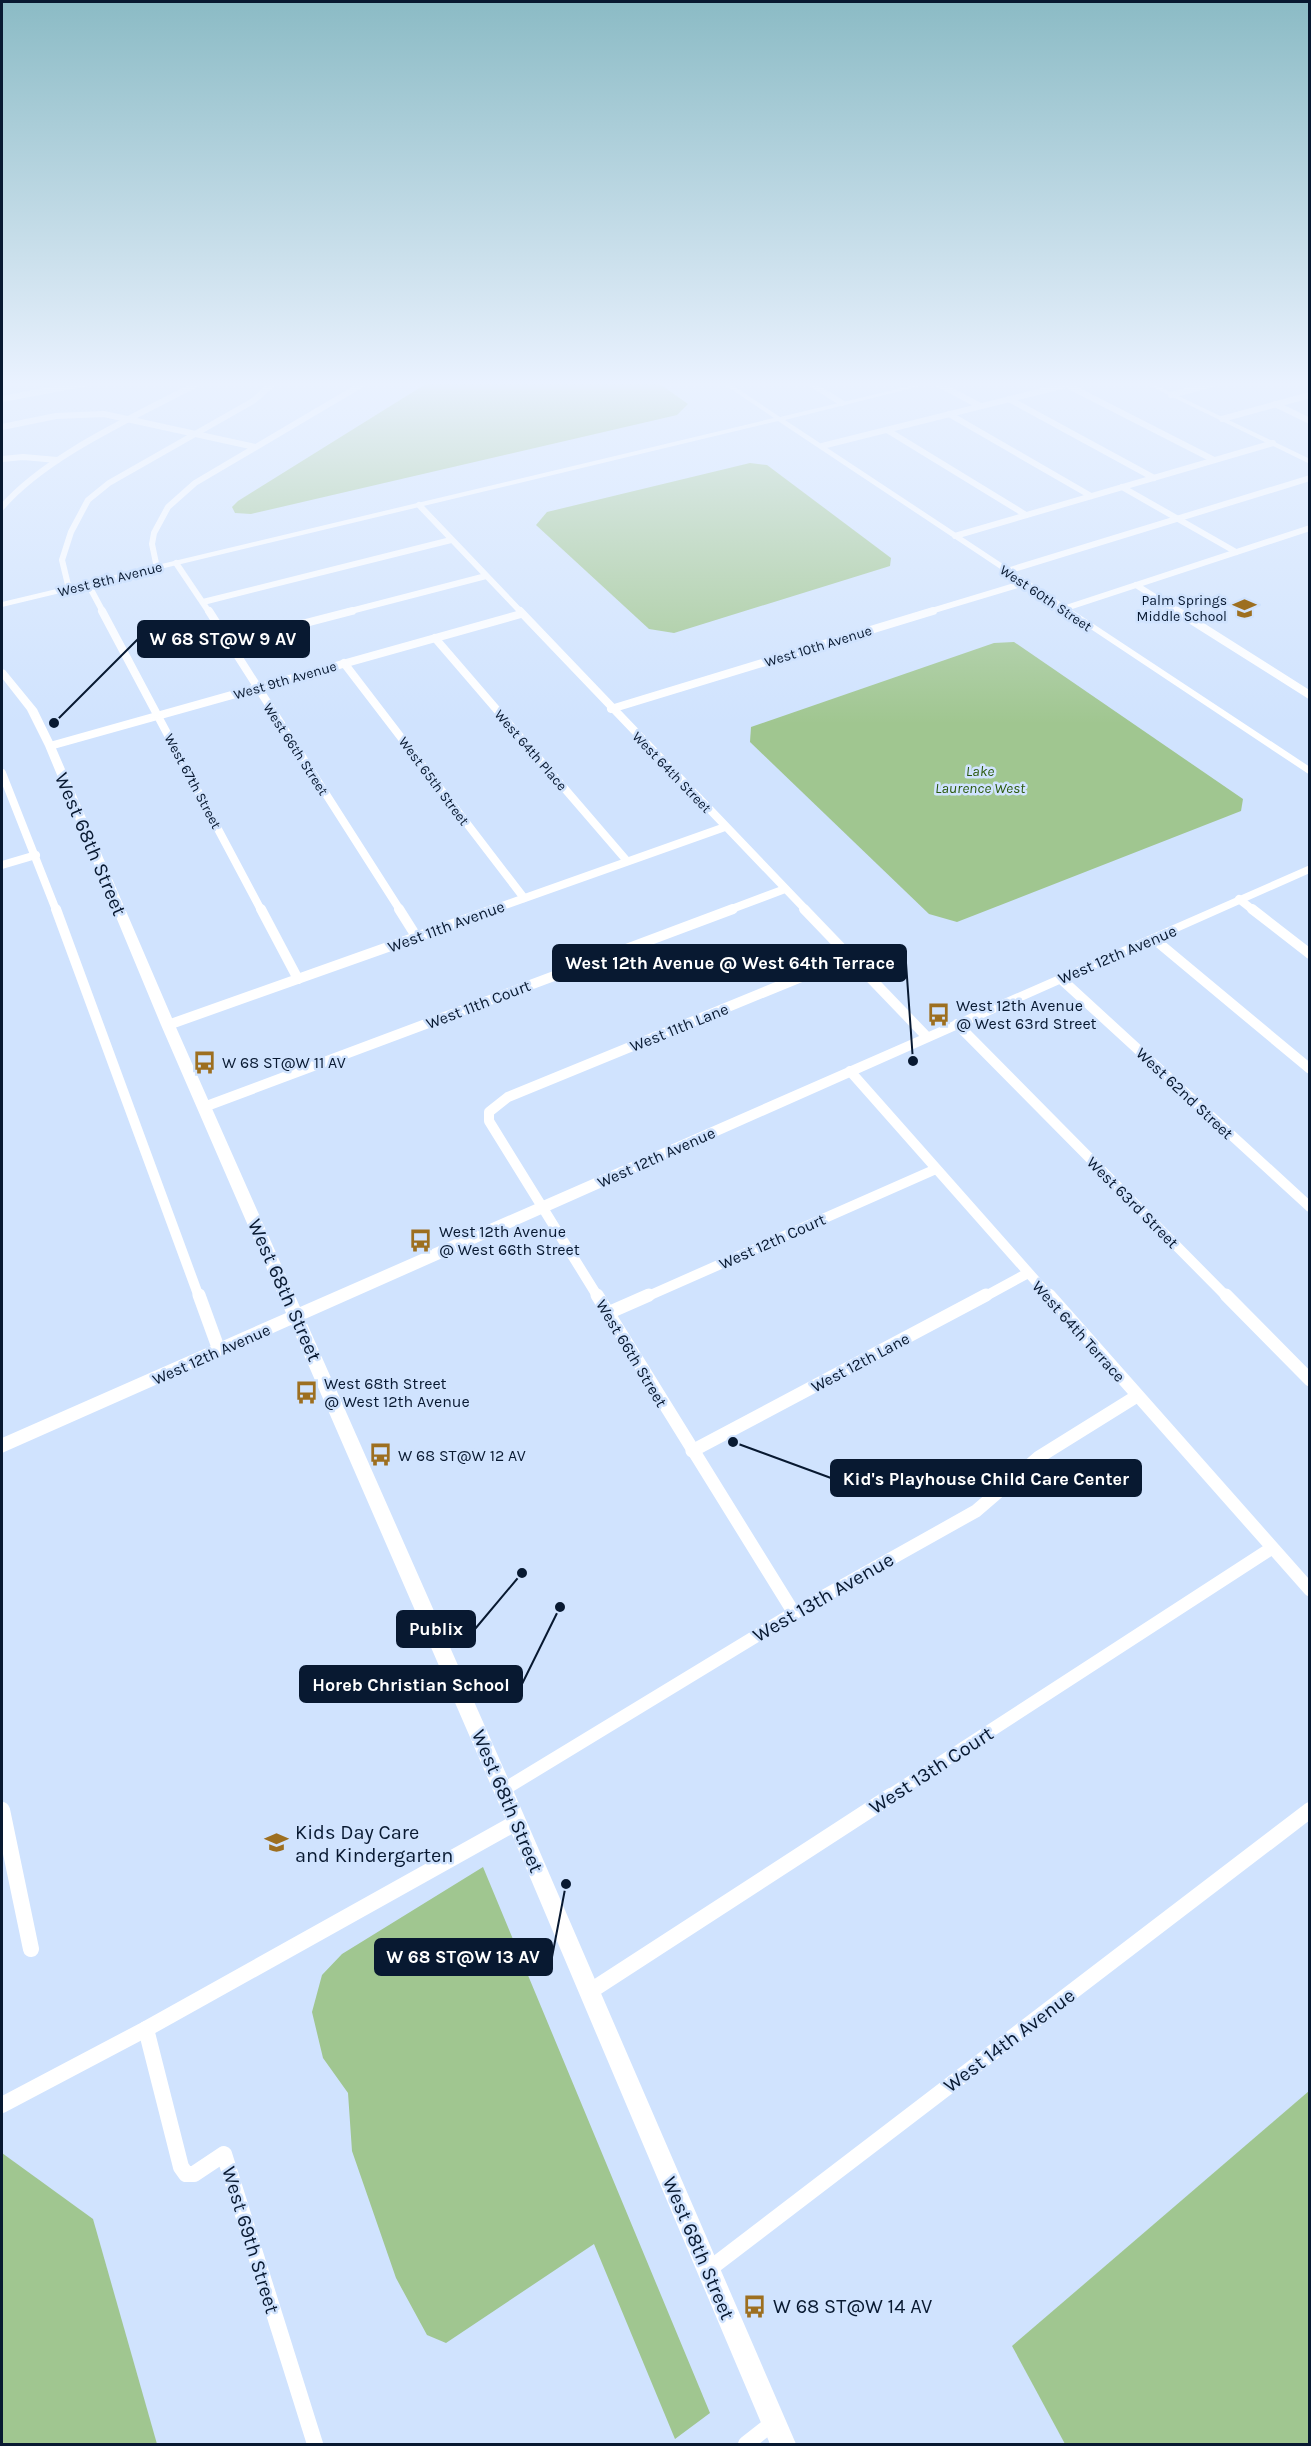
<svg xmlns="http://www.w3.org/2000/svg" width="1311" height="2446" font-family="Karla,sans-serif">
	<rect width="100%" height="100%" fill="#d0e3fe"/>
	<g fill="#a0c690">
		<polygon points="429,382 657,382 688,404 677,415 251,514 235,513 232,507 238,501"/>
		<polygon points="750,463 767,465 891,558 890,566 674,633 649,629 536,525 547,512"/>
		<polygon points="1014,642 1243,799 1241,811 957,922 929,914 750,742 751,727 994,643"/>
		<polygon points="483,1867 710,2413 675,2439 594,2244 446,2343 427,2335 396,2278 352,2151 348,2093 323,2058 312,2012 322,1975 342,1954"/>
		<polygon points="1309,2091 1309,2444 1065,2444 1012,2346"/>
		<polygon points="2,2153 93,2219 157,2444 2,2444"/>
	</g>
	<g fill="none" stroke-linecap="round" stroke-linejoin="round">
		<g stroke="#fff" stroke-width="6">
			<polyline points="808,382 842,403"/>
			<polyline points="935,382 980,406"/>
			<polyline points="1067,385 1214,460"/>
			<polyline points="1171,395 1220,382"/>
			<polyline points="2,399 93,382"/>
			<polyline points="1009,399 1154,478"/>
			<polyline points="1275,404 1310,421"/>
			<polyline points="949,414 1091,496"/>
			<polyline points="1222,419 1310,395"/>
			<polyline points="2,427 56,416 104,414 255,447"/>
			<polyline points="887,430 1026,515"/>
			<polyline points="822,446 1078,382"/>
			<polyline points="2,459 23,457 57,460"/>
			<polyline points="1122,487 1236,552"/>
			<polyline points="419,505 521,612"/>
			<path d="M2,507C48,454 137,416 200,382"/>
			<polyline points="955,536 1273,443"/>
			<polyline points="176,563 209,612"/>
			<polyline points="157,568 152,544 154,533 168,507 195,483 366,382"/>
			<polyline points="1007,571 1310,478"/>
			<polyline points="88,584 103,612"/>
			<polyline points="1136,585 1179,612"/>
			<polyline points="69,589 62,560 71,532 88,500 109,483 253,401 275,382"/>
			<polyline points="203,602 451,540"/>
			<polyline points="1063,609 1310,528"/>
			<polyline points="347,612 486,576"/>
			<polyline points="928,612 1024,583"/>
		</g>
		<g stroke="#fff" stroke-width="8">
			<polyline points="102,611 261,910"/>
			<polyline points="209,611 400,910"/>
			<polyline points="520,611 806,910"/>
			<polyline points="1177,611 1310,695"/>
			<polyline points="435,638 627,861"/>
			<polyline points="228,643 352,611"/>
			<polyline points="344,663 524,898"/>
			<polyline points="611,709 933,611"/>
			<polyline points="50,746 521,614"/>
			<polyline points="2,773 56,910"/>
			<polyline points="2,865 36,855"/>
			<polyline points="1239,899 1253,910"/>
			<polyline points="491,910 725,827"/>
			<polyline points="729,910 785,889"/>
		</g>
		<g stroke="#fff" stroke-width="10">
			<polyline points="56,909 199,1297"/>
			<polyline points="261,909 298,979"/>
			<polyline points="399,909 416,936"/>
			<polyline points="804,909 927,1037"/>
			<polyline points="1252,909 1310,954"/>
			<polyline points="1154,939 1310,1069"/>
			<polyline points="1060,978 1310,1207"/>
			<polyline points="957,1024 1227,1297"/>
			<polyline points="168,1025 495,909"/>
			<polyline points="850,1071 1050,1297"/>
			<polyline points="204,1107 733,909"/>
			<polyline points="598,1297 489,1121 489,1112 508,1097 850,957"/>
			<polyline points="646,1297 936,1169"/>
			<polyline points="984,1297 1028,1273"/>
		</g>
		<g stroke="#fff" stroke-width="13">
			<polyline points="199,1295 219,1350"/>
			<polyline points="597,1295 794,1613"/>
			<polyline points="1049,1295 1310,1590"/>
			<polyline points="1226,1295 1310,1380"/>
			<polyline points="608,1313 649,1295"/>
			<polyline points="692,1451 986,1295"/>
			<polyline points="503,1790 794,1613 976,1511 1039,1457 1137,1396"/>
			<polyline points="888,1797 1272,1548"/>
		</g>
		<g stroke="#fff" stroke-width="16">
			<polyline points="2,1810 31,1949"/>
			<polyline points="589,1992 891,1796"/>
			<polyline points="146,2029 181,2167 186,2174 194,2174 224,2154 315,2444"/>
			<polyline points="2,2105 146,2029 517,1822"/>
			<polyline points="708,2270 1310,1810"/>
			<polyline points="746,2444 774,2422"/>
		</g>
		<g fill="#fff" fill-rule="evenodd">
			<polygon points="721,382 728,382 780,417 927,382 936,382 785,420 1310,767 1310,775 778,421 2,607 2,602 774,418"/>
			<polygon points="1142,382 1149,382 1310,459 1310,464"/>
		</g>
		<polygon fill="#fff" fill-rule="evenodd" points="2,669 5,670 37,709 55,746 175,1025 300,1307 1310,865 1310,873 305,1319 510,1783 796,2444 770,2444 496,1797 291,1325 2,1453 2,1438 286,1313 161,1025 45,746 27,710 2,678"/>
	</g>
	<linearGradient id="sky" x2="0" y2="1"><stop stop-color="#8bbbc5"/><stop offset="0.53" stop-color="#eaf2ff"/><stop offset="1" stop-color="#eaf2ff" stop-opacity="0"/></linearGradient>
	<rect width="1311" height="724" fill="url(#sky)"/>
	<defs>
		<symbol id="school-bare" viewBox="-9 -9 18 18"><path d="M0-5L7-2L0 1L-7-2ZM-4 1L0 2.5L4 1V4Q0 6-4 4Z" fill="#9d6f20" stroke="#d0e3fe" stroke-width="2.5" paint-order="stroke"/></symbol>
		<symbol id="bus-bare" viewBox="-9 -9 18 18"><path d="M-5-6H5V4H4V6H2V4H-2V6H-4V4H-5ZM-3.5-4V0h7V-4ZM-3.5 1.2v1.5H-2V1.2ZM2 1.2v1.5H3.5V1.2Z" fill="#9d6f20" stroke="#d0e3fe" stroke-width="2.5" paint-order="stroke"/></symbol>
	</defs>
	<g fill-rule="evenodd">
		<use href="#school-bare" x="1228" y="592" width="33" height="33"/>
		<use href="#bus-bare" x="922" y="998" width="33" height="33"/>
		<use href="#bus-bare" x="188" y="1046" width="33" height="33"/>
		<use href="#bus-bare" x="404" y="1224" width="33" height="33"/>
		<use href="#bus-bare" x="290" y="1376" width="33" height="33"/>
		<use href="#bus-bare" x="364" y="1438" width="33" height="33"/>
		<use href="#school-bare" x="260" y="1826" width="33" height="33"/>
		<use href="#bus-bare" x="738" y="2290" width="33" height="33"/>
	</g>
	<g text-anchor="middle" stroke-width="5" stroke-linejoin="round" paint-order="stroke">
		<g font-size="14" fill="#081931" stroke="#d0e3fe">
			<text transform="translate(110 579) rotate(-14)" y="5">West 8th Avenue</text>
			<text transform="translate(1046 598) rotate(34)" y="5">West 60th Street</text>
			<text transform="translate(818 646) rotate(-17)" y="5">West 10th Avenue</text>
			<text transform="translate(285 680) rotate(-16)" y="5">West 9th Avenue</text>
			<text transform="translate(296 749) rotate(57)" y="5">West 66th Street</text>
			<text transform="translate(531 750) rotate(49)" y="5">West 64th Place</text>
			<text transform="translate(672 772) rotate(46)" y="5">West 64th Street</text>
			<text transform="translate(193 781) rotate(62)" y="5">West 67th Street</text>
			<text transform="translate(434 781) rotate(53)" y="5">West 65th Street</text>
		</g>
		<g font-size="14" fill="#081931" stroke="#d0e3fe" text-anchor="end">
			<text x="1227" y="605">Palm Springs<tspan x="1227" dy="16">Middle School</tspan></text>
		</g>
		<g font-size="15" font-style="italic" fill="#2a580c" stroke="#d0e3fe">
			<text x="980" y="776">Lake<tspan x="980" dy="17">Laurence West</tspan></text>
		</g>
		<g font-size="16" fill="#081931" stroke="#d0e3fe">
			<text transform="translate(446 926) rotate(-20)" y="6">West 11th Avenue</text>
			<text transform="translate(1117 954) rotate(-23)" y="6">West 12th Avenue</text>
			<text transform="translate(478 1004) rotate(-21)" y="6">West 11th Court</text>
			<text transform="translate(679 1027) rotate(-22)" y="6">West 11th Lane</text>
			<text transform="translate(1185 1093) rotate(43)" y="6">West 62nd Street</text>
			<text transform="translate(656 1157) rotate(-24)" y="6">West 12th Avenue</text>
			<text transform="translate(1133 1202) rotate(45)" y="6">West 63rd Street</text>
			<text transform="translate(772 1241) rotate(-24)" y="6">West 12th Court</text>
			<text transform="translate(1079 1331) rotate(48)" y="6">West 64th Terrace</text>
			<text transform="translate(632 1353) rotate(59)" y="6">West 66th Street</text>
			<text transform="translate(211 1354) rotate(-24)" y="6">West 12th Avenue</text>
			<text transform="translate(860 1362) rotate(-28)" y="6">West 12th Lane</text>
		</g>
		<g font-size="16" fill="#081931" stroke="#d0e3fe" text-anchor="start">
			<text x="956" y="1011">West 12th Avenue<tspan x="956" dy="18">@ West 63rd Street</tspan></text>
			<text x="222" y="1068">W 68 ST@W 11 AV</text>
			<text x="439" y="1237">West 12th Avenue<tspan x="439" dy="18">@ West 66th Street</tspan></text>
			<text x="324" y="1389">West 68th Street<tspan x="324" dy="18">@ West 12th Avenue</tspan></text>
			<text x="398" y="1461">W 68 ST@W 12 AV</text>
		</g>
		<g font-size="20" fill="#081931" stroke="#d0e3fe">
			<text transform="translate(91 844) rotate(67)" y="7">West 68th Street</text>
			<text transform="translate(285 1290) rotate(66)" y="7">West 68th Street</text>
			<text transform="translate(823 1597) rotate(-30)" y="7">West 13th Avenue</text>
			<text transform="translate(931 1770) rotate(-33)" y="7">West 13th Court</text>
			<text transform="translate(508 1801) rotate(67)" y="7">West 68th Street</text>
			<text transform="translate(1009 2040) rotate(-37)" y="7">West 14th Avenue</text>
			<text transform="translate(251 2240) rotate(73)" y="7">West 69th Street</text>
			<text transform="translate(699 2248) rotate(67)" y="7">West 68th Street</text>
		</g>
		<g font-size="20" fill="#081931" stroke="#d0e3fe" text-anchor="start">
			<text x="295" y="1839">Kids Day Care<tspan x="295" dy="23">and Kindergarten</tspan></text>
			<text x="773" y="2313">W 68 ST@W 14 AV</text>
		</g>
	</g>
	<path fill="none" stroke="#081931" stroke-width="2" d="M54 723L138 639M913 1061L906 963M733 1442L831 1478M522 1573L475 1629M560 1607L522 1684M566 1884L552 1957"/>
	<g fill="#081931" stroke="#d0e3fe" stroke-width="2">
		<circle cx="54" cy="723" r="6"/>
		<circle cx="913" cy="1061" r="6"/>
		<circle cx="733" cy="1442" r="6"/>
		<circle cx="522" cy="1573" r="6"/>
		<circle cx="560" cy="1607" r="6"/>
		<circle cx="566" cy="1884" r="6"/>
	</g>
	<g fill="#081931" stroke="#081931" stroke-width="2">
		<rect x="138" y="621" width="171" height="36" rx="6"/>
		<rect x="553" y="945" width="353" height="36" rx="6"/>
		<rect x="831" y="1460" width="310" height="36" rx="6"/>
		<rect x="397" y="1611" width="78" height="36" rx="6"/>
		<rect x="300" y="1666" width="222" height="36" rx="6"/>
		<rect x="375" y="1939" width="177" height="36" rx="6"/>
	</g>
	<g font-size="18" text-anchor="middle" font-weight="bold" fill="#fff">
		<text x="223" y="645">W 68 ST@W 9 AV</text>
		<text x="730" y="969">West 12th Avenue @ West 64th Terrace</text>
		<text x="986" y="1485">Kid's Playhouse Child Care Center</text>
		<text x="436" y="1635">Publix</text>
		<text x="411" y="1691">Horeb Christian School</text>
		<text x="463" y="1963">W 68 ST@W 13 AV</text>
	</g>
	<rect width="1311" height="2446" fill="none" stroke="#081931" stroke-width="6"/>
</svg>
